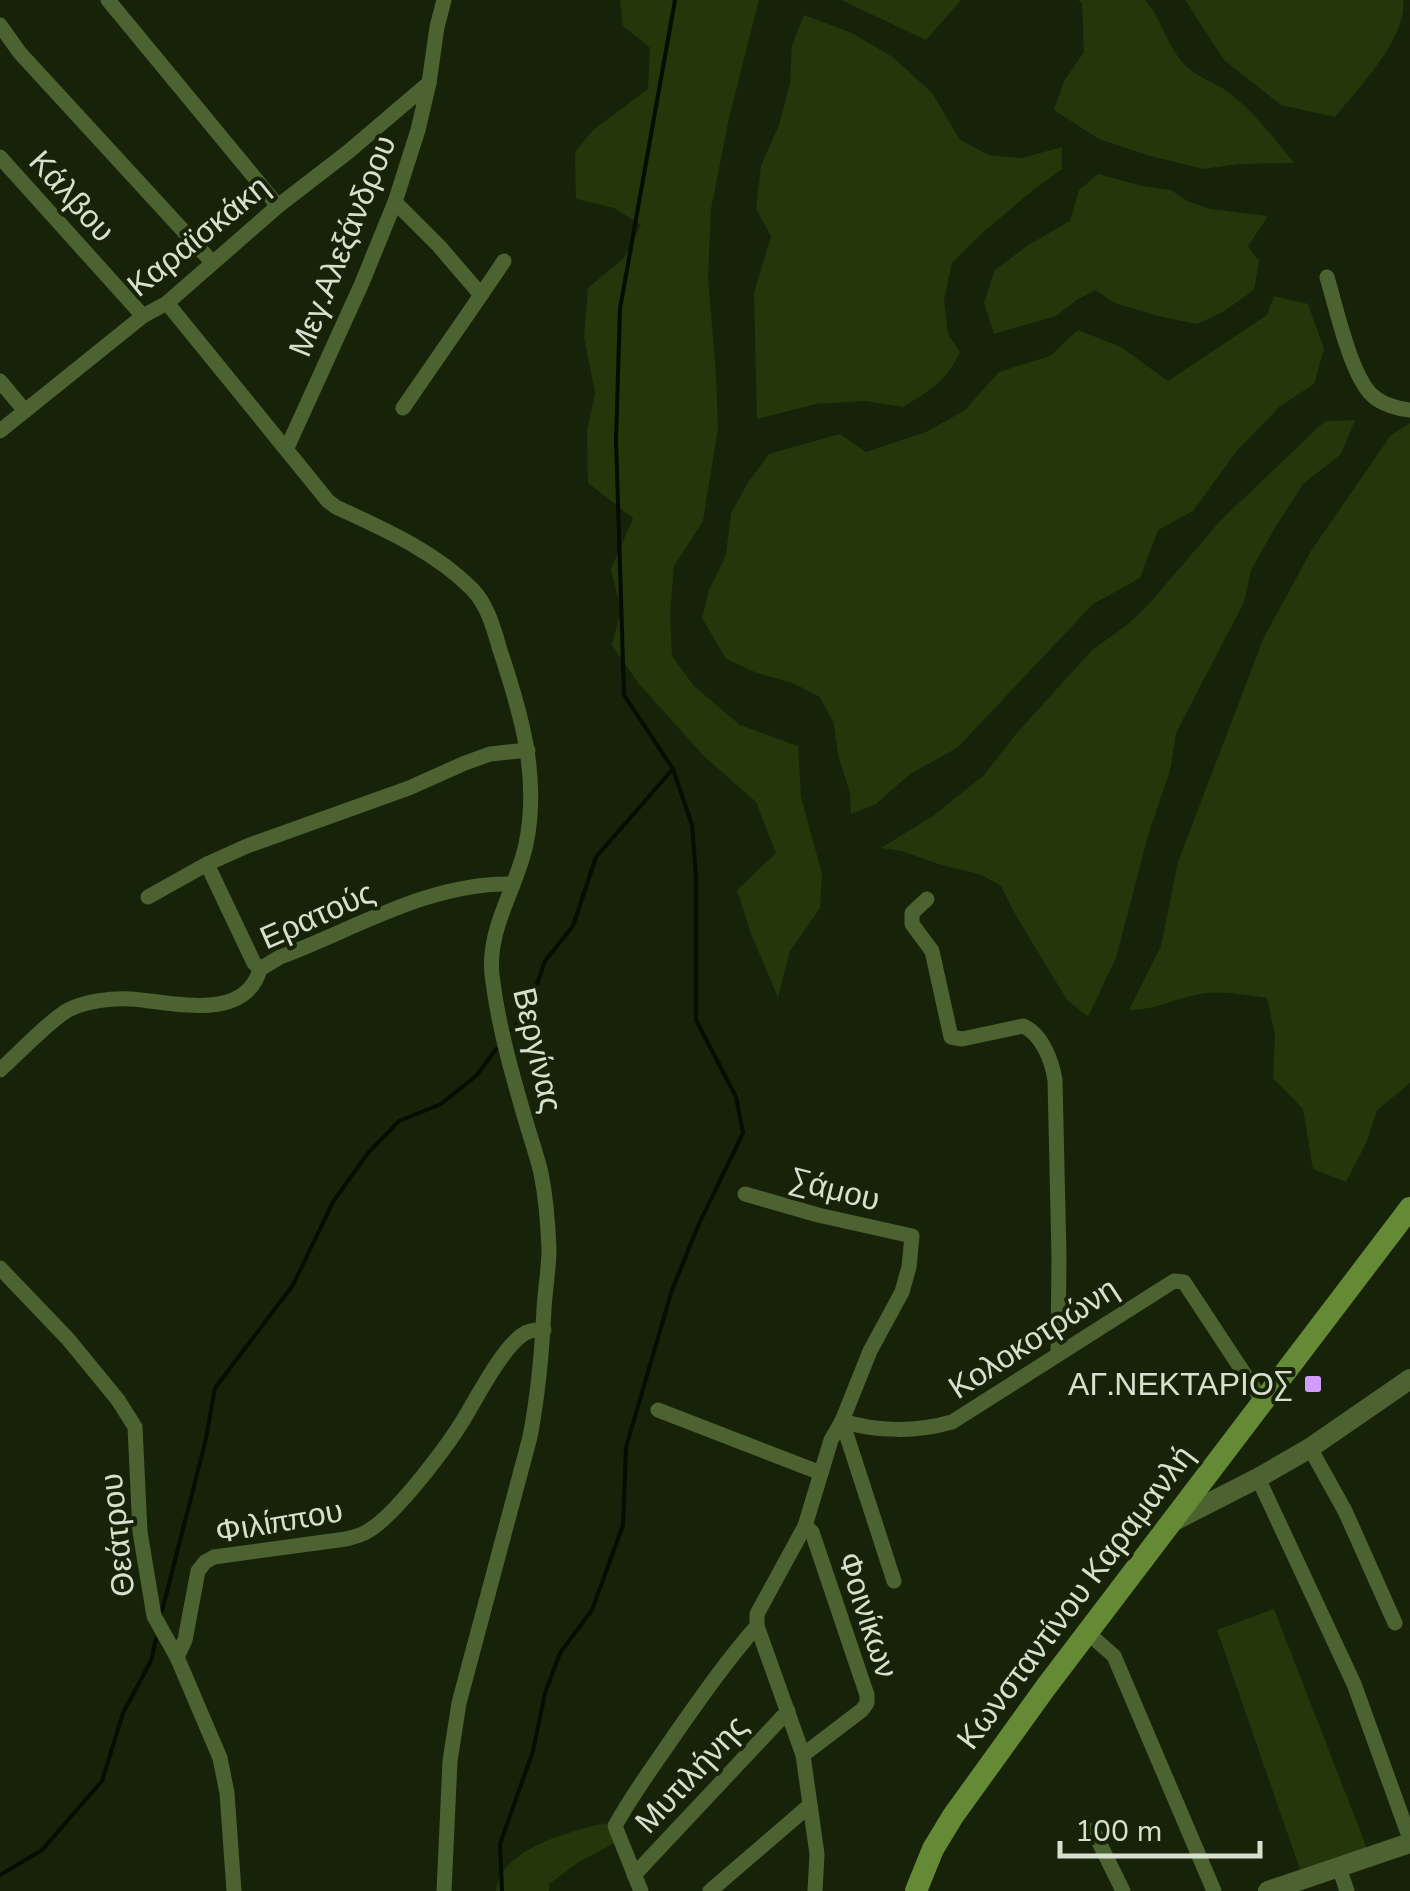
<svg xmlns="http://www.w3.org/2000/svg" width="1410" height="1891" font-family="'Nunito Sans',sans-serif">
	<rect width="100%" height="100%" fill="#172309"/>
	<g fill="#24360a">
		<polygon points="620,0 759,0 729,118 711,209 708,277 716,375 718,428 703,521 674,566 670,615 672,656 694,686 740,725 798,746 801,797 822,874 820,908 790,951 778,997 751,934 737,890 776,853 756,802 704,756 639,684 612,645 621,611 611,569 633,518 588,483 587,431 595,393 584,337 588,288 624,258 641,225 614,208 576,199 575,152 593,130 648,89 650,48 623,26"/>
		<polygon points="841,0 961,0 926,40"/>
		<path d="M1078,0H1145C1163,20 1167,48 1187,67C1199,78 1216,83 1228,92C1254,112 1274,138 1294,163L1239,164L1203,169L1150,156L1099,139L1054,110L1064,81L1084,52L1082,3Z"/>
		<path d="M1185,0H1403C1408,37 1357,90 1335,117L1281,105L1224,60Z"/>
		<path d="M804,15L852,33L894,58L932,93L960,140L989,155L1022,158L1062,147V169L1033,190L980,235L952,263L944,299L948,334L960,352C947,381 929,391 903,407L865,401L816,404L757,419L754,293L771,236L756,209L761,166L779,125L790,83L792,45Z"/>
		<polygon points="1098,174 1142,186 1171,190 1187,201 1210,209 1268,216 1248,246 1259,261 1254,290 1223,312 1197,324 1158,316 1115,303 1095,290 1075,301 1056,316 994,334 984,303 995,270 1027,246 1070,221 1079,190"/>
		<polygon points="1274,296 1308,304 1324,349 1314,384 1279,407 1236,452 1193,511 1158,530 1140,578 1093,604 957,748 910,774 876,804 851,814 850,793 838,755 834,724 820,697 793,683 757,673 726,659 702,618 709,590 726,555 731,513 749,481 769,454 840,434 866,452 926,432 965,410 999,372 1050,356 1078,330 1121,347 1168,381 1267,315"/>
		<polygon points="1355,420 1341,454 1303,484 1273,531 1251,570 1244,602 1176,733 1170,771 1149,832 1116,958 1088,1017 1067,1000 1015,914 1001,886 982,875 938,864 902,851 881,848 933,816 984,775 1016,734 1092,650 1127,625 1148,605 1221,520 1325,421"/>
		<path d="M1410,423V1083L1377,1110L1367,1141L1346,1182L1313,1169L1303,1109L1273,1078L1275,1035L1267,998C1245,995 1222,990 1201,994C1174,998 1158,1010 1129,1010L1161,946L1178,862L1264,637L1311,551L1391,435Z"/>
		<polygon points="1274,1609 1373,1864 1306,1887 1217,1630"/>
		<path d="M606,1823L614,1843L579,1862L549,1884V1891H496C499,1849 571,1831 606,1823Z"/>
	</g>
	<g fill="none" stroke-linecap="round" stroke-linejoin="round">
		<g stroke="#050d00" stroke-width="4">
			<polyline points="512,1030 528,1010 545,961 573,926 596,857 672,770"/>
			<polyline points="162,1611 205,1443 215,1388 293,1285 333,1202 368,1153 399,1121 441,1104 477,1075 496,1049"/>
			<polyline points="0,1875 42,1850 102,1781 123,1713 151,1661 156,1639"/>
			<polyline points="502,1891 500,1844 533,1751 545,1693 560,1653 592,1610 623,1525 626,1447 672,1290 698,1226 743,1133 736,1097 696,1020 696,876 692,825 673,769 624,695 616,440 620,309 675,0"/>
		</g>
		<g stroke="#4c6331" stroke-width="15">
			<polyline points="108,0 278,206"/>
			<polyline points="0,25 20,53 212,262"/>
			<polyline points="0,157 143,316"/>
			<polyline points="395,202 439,246 481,295 403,408"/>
			<path d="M1327,277C1336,307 1351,377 1373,396C1382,404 1398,409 1410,410"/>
			<polyline points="481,295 504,261"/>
			<path d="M167,303L328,501L336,507C383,529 435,551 472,589C488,605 494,630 500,650C521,713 540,777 526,844C517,888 487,928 492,975C498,1025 512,1074 526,1122C531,1139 537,1156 541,1173C546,1198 548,1223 549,1249C549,1269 545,1289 544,1309C542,1352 538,1395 530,1437L459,1703L450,1761L444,1891"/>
			<polyline points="0,381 25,411"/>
			<polyline points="0,431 143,316 167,303 278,206 348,152 429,83"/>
			<polyline points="287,448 362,283 395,202 418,130 429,83 437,27 444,0"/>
			<polyline points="148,897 207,864"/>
			<path d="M927,899L912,913V924L932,951L951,1037L962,1039L1023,1026C1042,1034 1052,1061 1055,1080L1059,1257L1058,1353"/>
			<polyline points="260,969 254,963 207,864 247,846 409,788 465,763 490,754 528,750"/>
			<path d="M0,1070C16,1056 53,1017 70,1009C87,1001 111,998 130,999C170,1001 245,1024 260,969L280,957C355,929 430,882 512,884"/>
			<polyline points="745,1194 818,1215 912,1236 909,1267 902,1292 870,1351 842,1421 894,1581"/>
			<polyline points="0,1268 68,1339 118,1400 135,1427 140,1532 154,1616 177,1657 220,1758 227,1793 234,1891"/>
			<polyline points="658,1410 821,1473"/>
			<polyline points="1310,1448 1345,1511 1395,1623"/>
			<polyline points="1258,1478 1354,1684 1410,1839"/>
			<polyline points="1088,1633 1114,1656 1214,1891"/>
			<path d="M177,1657L185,1640L198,1571L205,1562L214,1557L346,1539C354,1537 362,1535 368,1531C397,1514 451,1442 468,1412C481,1390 502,1350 522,1335C529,1330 535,1329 544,1330"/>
			<polyline points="803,1755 862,1710 867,1703 867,1695 812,1532 805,1526"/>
			<polyline points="1093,1830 1123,1891"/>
			<polyline points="1339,1867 1347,1891"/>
			<polyline points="634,1875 788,1711"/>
			<path d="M641,1891L615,1826C633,1793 655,1764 676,1733C702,1696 727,1660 757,1626"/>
			<polyline points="710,1891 810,1805"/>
			<path d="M815,1891L817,1854L803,1755L757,1626V1614L805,1526L831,1440L842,1421C877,1432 917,1432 952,1422L1174,1281L1184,1282L1263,1402"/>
		</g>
		<g stroke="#4c6331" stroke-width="20">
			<polyline points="1172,1522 1258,1478 1310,1448 1410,1379"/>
			<polyline points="1268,1891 1410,1843"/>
		</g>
		<polyline stroke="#658a35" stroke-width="22" points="916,1891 933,1849 953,1816 1046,1687 1410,1208"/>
	</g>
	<rect fill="#d29cfd" stroke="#172309" stroke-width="4" x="1303" y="1374" width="20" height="20" rx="5"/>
	<g text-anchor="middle" stroke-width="8" stroke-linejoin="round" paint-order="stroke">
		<g font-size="32" fill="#d7e0cf" stroke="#172309">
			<text transform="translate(72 196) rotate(48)" y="11">Κάλβου</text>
			<text transform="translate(198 236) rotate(-39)" y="11">Καραϊσκάκη</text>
			<text transform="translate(342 246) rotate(-68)" y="11">Μεγ.Αλεξάνδρου</text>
			<text transform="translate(317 915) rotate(-24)" y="11">Ερατούς</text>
			<text transform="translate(538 1050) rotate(77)" y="11">Βεργίνας</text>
			<text transform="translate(835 1189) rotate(14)" y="11">Σάμου</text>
			<text transform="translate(1033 1338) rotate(-33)" y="11">Κολοκοτρώνη</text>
			<text transform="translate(279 1521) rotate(-10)" y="11">Φιλίππου</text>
			<text transform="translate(117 1535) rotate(-96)" y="11">Θεάτρου</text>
			<text transform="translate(1075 1597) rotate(-53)" y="11">Κωνσταντίνου Καραμανλή</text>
			<text transform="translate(868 1615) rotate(72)" y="11">Φοινίκων</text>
			<text transform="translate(691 1774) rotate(-47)" y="11">Μυτιλήνης</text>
		</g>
		<g font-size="32" fill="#d7e0cf" stroke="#172309" text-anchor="end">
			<text x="1293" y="1395">ΑΓ.ΝΕΚΤΑΡΙΟΣ</text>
		</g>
	</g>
	<path d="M1060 1841v15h200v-15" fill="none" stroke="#d7e0cf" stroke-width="5"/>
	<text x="1075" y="1841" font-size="30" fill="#d7e0cf" stroke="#172309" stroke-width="8" paint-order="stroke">100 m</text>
</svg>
